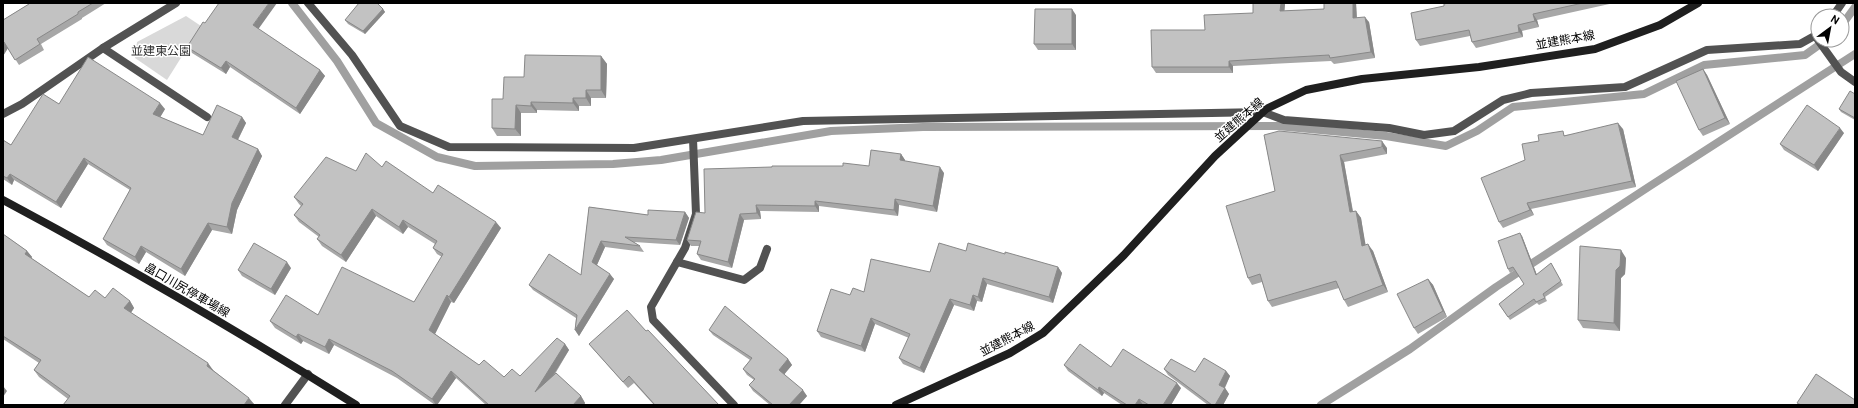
<svg xmlns="http://www.w3.org/2000/svg" width="1858" height="408" font-family="Overpass,'Noto Sans JP',sans-serif">
	<rect width="100%" height="100%" fill="#fff"/>
	<polygon fill="#d9d9d9" points="186,16 201,26 167,80 135,58 137,42"/>
	<g fill="none" stroke-linecap="round" stroke-linejoin="round">
		<g stroke="#a0a0a0" stroke-width="8">
			<polyline points="292,3 337,61 376,123 437,157 475,166 613,164 661,160 831,131 923,127 1277,126 1386,136 1446,146 1477,131 1513,107 1644,94 1704,65 1805,55 1826,40"/>
			<polyline points="1842,25 1855,7"/>
			<polyline points="1321,405 1410,349 1496,287 1650,186 1855,54"/>
		</g>
		<polyline stroke="#525252" stroke-width="8" points="1818,40 1841,72 1855,82"/>
		<g stroke="#525252" stroke-width="8">
			<polyline points="308,3 352,55 400,126 449,147 634,148 803,121 1263,112 1284,120 1389,128 1424,135 1454,131 1503,100 1531,93 1625,87 1707,50 1800,44 1818,34"/>
			<polyline points="1833,16 1842,3"/>
			<polyline points="103,48 207,117"/>
			<polyline points="3,114 22,104 103,48 176,3"/>
			<polyline points="693,139 696,214 685,248 651,307 653,320 734,405"/>
			<polyline points="677,262 744,280 760,268 767,249"/>
			<polyline points="285,405 308,374"/>
		</g>
		<g stroke="#1f1f1f" stroke-width="8">
			<path d="M3,200C123,264 241,333 356,405"/>
			<polyline points="896,405 1010,353 1043,333 1124,255 1215,156 1266,109 1306,90 1362,79 1479,67 1595,49 1660,25 1698,3"/>
		</g>
	</g>
	<g fill="#a7a7a7">
		<polygon points="28,3 106,3 82,18 82,19 41,44 44,50 19,65 8,48 3,56 3,20 29,4"/>
		<polygon points="1324,3 1356,3 1357,18 1369,22 1375,58 1334,64 1331,61 1233,66 1233,73 1156,73 1152,67 1205,30 1253,13 1285,4 1284,11 1324,9"/>
		<polygon points="1448,3 1614,3 1537,20 1539,27 1522,31 1523,37 1476,48 1472,42 1470,36 1420,46 1416,40 1444,6"/>
		<polygon points="383,9 385,12 365,34 348,24 345,20"/>
		<polygon points="1076,15 1076,50 1038,50 1034,44"/>
		<polygon points="205,23 258,29 320,70 325,76 300,114 230,67 226,74 192,53 187,47"/>
		<polygon points="601,56 607,64 606,98 591,98 591,106 579,106 579,111 537,110 537,113 521,113 521,136 497,136 492,128 503,99 524,77"/>
		<polygon points="1703,69 1707,75 1730,124 1703,136 1699,130"/>
		<polygon points="1855,94 1855,120 1841,112 1839,109"/>
		<polygon points="165,109 160,117 203,135 242,117 246,123 238,140 258,149 262,156 237,210 232,234 212,230 185,276 146,252 139,264 107,245 103,239 130,190 88,164 61,208 14,180 12,185 3,179 3,140 11,145"/>
		<polygon points="1623,129 1636,187 1531,209 1534,215 1503,228 1499,222 1525,160 1539,141 1566,135"/>
		<polygon points="1844,133 1818,171 1784,150 1780,144"/>
		<polygon points="1264,135 1387,148 1387,154 1344,162 1353,211 1356,211 1361,218 1365,245 1373,251 1388,292 1348,307 1344,300 1339,288 1272,307 1268,301 1262,282 1252,285 1248,278 1275,191"/>
		<polygon points="901,154 905,160 905,161 944,173 937,212 899,205 898,216 819,206 819,212 760,211 761,219 744,220 732,268 701,260 697,254 699,246 691,246 687,240 705,213 869,166"/>
		<polygon points="382,167 433,193 501,228 454,303 451,302 435,334 479,365 504,377 520,376 565,344 569,350 555,374 581,396 585,403 584,405 486,405 456,378 437,405 435,405 397,378 334,345 329,354 303,341 301,344 275,328 270,321 414,302 442,257 437,254 433,248 435,244 408,227 403,234 376,216 346,262 322,246 317,239 319,237 299,222 294,215 301,206 299,204 294,197 356,171"/>
		<polygon points="589,207 648,215 685,212 689,218 680,245 634,242 640,246 644,252 605,247 597,265 614,279 579,336 575,330 576,318 533,290 529,285 581,275"/>
		<polygon points="3,234 27,251 32,257 31,258 89,297 105,298 130,301 134,308 131,313 213,370 254,404 253,405 63,405 68,399 39,377 34,370 39,363 3,339"/>
		<polygon points="1522,236 1537,275 1551,263 1563,285 1545,297 1547,301 1539,305 1537,303 1510,320 1499,304 1524,284 1515,270 1510,273 1508,269"/>
		<polygon points="966,251 1058,267 1062,273 1053,303 987,284 982,302 977,301 974,311 954,305 924,373 903,364 899,358 909,338 875,324 865,352 821,337 817,331 850,295 864,292 930,272"/>
		<polygon points="1626,258 1625,274 1621,278 1620,331 1583,328 1578,320"/>
		<polygon points="291,268 275,295 242,276 238,270"/>
		<polygon points="1428,279 1433,285 1447,317 1418,334 1414,328"/>
		<polygon points="709,330 788,359 792,365 784,374 807,396 799,405 770,405 753,391 749,385 754,380 747,375 743,369 750,360 713,335"/>
		<polygon points="646,331 719,405 654,405 634,383 628,388 594,350 589,344"/>
		<polygon points="1064,365 1111,367 1181,388 1171,405 1122,405 1104,393 1102,396 1068,371"/>
		<polygon points="1164,369 1195,372 1226,371 1230,376 1225,388 1229,394 1223,405 1208,405 1168,375"/>
	</g>
	<g fill="#888">
		<polygon points="269,3 277,3 257,31 253,25"/>
		<polygon points="1281,3 1284,3 1285,4 1284,17 1280,11"/>
		<polygon points="1353,3 1356,3 1357,24 1353,18"/>
		<polygon points="383,9 385,12 365,34 363,31"/>
		<polygon points="1072,9 1076,15 1076,50 1072,44"/>
		<polygon points="1533,14 1537,20 1539,27 1535,21"/>
		<polygon points="1365,17 1369,22 1375,58 1371,52"/>
		<polygon points="1518,25 1522,31 1523,37 1519,32"/>
		<polygon points="4,42 8,48 3,56 3,44"/>
		<polygon points="601,56 607,64 606,98 601,90"/>
		<polygon points="226,61 230,67 226,74 221,68"/>
		<polygon points="1229,61 1233,66 1233,73 1229,67"/>
		<polygon points="1703,69 1707,75 1730,124 1725,118"/>
		<polygon points="320,70 325,76 300,114 296,108"/>
		<polygon points="586,90 591,98 591,106 586,98"/>
		<polygon points="573,98 579,106 579,111 573,103"/>
		<polygon points="531,102 537,110 537,113 531,106"/>
		<polygon points="160,103 165,109 158,121 153,114"/>
		<polygon points="516,105 521,113 521,136 515,129"/>
		<polygon points="242,117 246,123 236,143 232,137"/>
		<polygon points="1618,123 1623,129 1636,187 1632,181"/>
		<polygon points="1840,128 1844,133 1818,171 1814,165"/>
		<polygon points="1382,141 1387,148 1387,154 1382,147"/>
		<polygon points="258,149 262,156 237,210 232,234 227,227 232,203"/>
		<polygon points="901,154 905,160 904,166 900,160"/>
		<polygon points="1340,155 1344,162 1354,219 1350,212"/>
		<polygon points="84,158 88,164 61,208 56,202"/>
		<polygon points="940,167 944,173 937,212 933,206"/>
		<polygon points="10,174 14,180 12,185 7,178"/>
		<polygon points="895,199 899,205 898,216 894,210"/>
		<polygon points="815,201 819,206 819,212 815,206"/>
		<polygon points="1527,203 1531,209 1534,215 1530,210"/>
		<polygon points="756,205 760,211 761,219 757,213"/>
		<polygon points="372,209 376,216 346,262 341,255"/>
		<polygon points="1356,211 1361,218 1367,253 1362,246"/>
		<polygon points="685,212 689,218 680,245 676,240"/>
		<polygon points="740,214 744,220 732,268 728,262"/>
		<polygon points="403,220 408,227 403,234 399,227"/>
		<polygon points="496,222 501,228 454,303 449,297"/>
		<polygon points="208,223 212,230 185,276 181,269"/>
		<polygon points="1520,233 1522,236 1538,278 1536,275"/>
		<polygon points="601,241 605,247 596,267 592,262"/>
		<polygon points="1368,244 1373,251 1388,292 1383,285"/>
		<polygon points="141,246 146,252 139,264 135,257"/>
		<polygon points="1621,250 1626,258 1625,274 1621,278 1620,331 1614,323 1616,270"/>
		<polygon points="27,251 32,257 30,261 25,254"/>
		<polygon points="287,262 291,268 275,295 271,289"/>
		<polygon points="1058,267 1062,273 1053,303 1049,297"/>
		<polygon points="610,274 614,279 579,336 575,330"/>
		<polygon points="983,278 987,284 982,302 978,297"/>
		<polygon points="1428,279 1433,285 1447,317 1443,311"/>
		<polygon points="447,295 451,302 434,336 429,330"/>
		<polygon points="973,295 977,301 974,311 970,305"/>
		<polygon points="950,299 954,305 924,373 920,368"/>
		<polygon points="130,301 134,308 129,315 124,308"/>
		<polygon points="871,318 875,324 865,352 861,346"/>
		<polygon points="298,334 303,341 301,344 296,337"/>
		<polygon points="329,339 334,345 329,354 325,347"/>
		<polygon points="565,344 569,350 539,398 535,392"/>
		<polygon points="788,359 792,365 783,376 779,370"/>
		<polygon points="208,363 213,370 211,372 207,366"/>
		<polygon points="451,371 456,378 437,405 436,405 432,399"/>
		<polygon points="1226,371 1230,376 1223,391 1219,385"/>
		<polygon points="1177,383 1181,388 1171,405 1163,405"/>
		<polygon points="3,386 7,391 3,397"/>
		<polygon points="1099,387 1104,393 1102,396 1098,390"/>
		<polygon points="1225,388 1229,394 1223,405 1215,405"/>
		<polygon points="803,390 807,396 799,405 789,405"/>
		<polygon points="581,396 585,403 584,405 573,405"/>
		<polygon points="249,398 254,404 253,405 244,405"/>
		<polygon points="1139,399 1143,405 1135,405"/>
	</g>
	<g fill="#c2c2c2" stroke="#888">
		<polygon points="28,3 93,3 78,12 78,14 37,39 40,44 15,60 4,42 3,44 3,20 29,4"/>
		<polygon points="219,3 269,3 253,25 320,70 296,108 226,61 221,68 187,47 203,22 205,23"/>
		<polygon points="359,3 377,3 383,9 363,31 345,20"/>
		<polygon points="1253,3 1281,3 1280,11 1324,9 1324,3 1353,3 1353,18 1365,17 1371,52 1330,58 1329,55 1229,61 1229,67 1152,67 1151,30 1205,30 1204,15 1253,13"/>
		<polygon points="1448,3 1583,3 1533,14 1535,21 1518,25 1519,32 1472,42 1469,30 1416,40 1411,13 1444,6 1444,4"/>
		<polygon points="1035,9 1072,9 1072,44 1034,44"/>
		<polygon points="525,55 601,56 601,90 586,90 586,98 573,98 573,103 531,102 531,106 516,105 515,129 492,128 492,99 503,99 504,77 524,77"/>
		<polygon points="88,57 160,103 153,114 203,135 217,105 242,117 232,137 258,149 232,203 227,227 208,223 181,269 141,246 135,257 103,239 131,188 84,158 56,202 10,174 7,178 3,176 3,140 11,145 43,94 59,104"/>
		<polygon points="1703,69 1725,118 1699,130 1676,81"/>
		<polygon points="1850,91 1855,94 1855,118 1839,109"/>
		<polygon points="1807,105 1840,128 1814,165 1780,144"/>
		<polygon points="1618,123 1632,181 1527,203 1530,210 1499,222 1481,178 1525,160 1522,144 1539,141 1538,135 1563,131 1564,136"/>
		<polygon points="1279,131 1382,141 1382,147 1340,155 1350,212 1356,211 1362,246 1368,244 1383,285 1344,300 1336,281 1268,301 1260,274 1248,278 1226,206 1275,191 1264,135"/>
		<polygon points="871,150 901,154 900,160 940,167 933,206 895,199 894,210 815,201 815,206 756,205 757,213 740,214 728,262 697,254 701,241 687,240 696,212 705,213 704,169 772,167 772,166 843,166 843,163 869,166"/>
		<polygon points="366,153 382,167 386,161 433,193 438,185 496,222 449,297 447,295 429,330 479,365 484,360 504,377 512,369 520,376 557,338 565,344 535,392 556,373 581,396 573,405 489,405 451,371 432,399 392,371 329,339 325,347 298,334 296,337 270,321 286,295 318,315 342,267 414,302 443,254 433,248 437,241 403,220 399,227 372,209 341,255 317,239 320,235 294,215 303,204 294,197 326,157 356,171"/>
		<polygon points="589,207 648,215 648,210 685,212 676,240 625,237 640,246 601,241 592,262 610,274 575,330 577,315 529,285 549,254 581,275"/>
		<polygon points="1520,233 1536,275 1551,263 1561,281 1543,294 1545,298 1536,302 1534,299 1508,317 1499,304 1524,284 1513,267 1508,269 1498,241"/>
		<polygon points="3,234 27,251 25,254 89,297 95,290 105,298 113,288 130,301 124,308 208,363 207,366 249,398 244,405 63,405 70,396 34,370 41,360 3,336"/>
		<polygon points="254,243 287,262 271,289 238,270"/>
		<polygon points="939,243 966,251 968,243 1005,254 1005,252 1058,267 1049,297 983,278 978,297 973,295 970,305 950,299 920,368 899,358 910,334 871,318 861,346 817,331 831,289 850,295 853,288 864,292 871,259 930,272"/>
		<polygon points="1580,246 1621,250 1620,266 1616,270 1614,323 1578,320"/>
		<polygon points="1428,279 1443,311 1414,328 1397,294"/>
		<polygon points="725,306 788,359 779,370 803,390 789,405 773,405 749,385 755,379 743,369 752,358 709,330"/>
		<polygon points="627,310 646,331 648,330 719,405 655,405 629,376 623,382 589,344"/>
		<polygon points="1080,344 1111,367 1123,349 1177,383 1163,405 1149,405 1139,399 1135,405 1127,405 1099,387 1098,390 1064,365"/>
		<polygon points="1204,358 1226,371 1219,385 1225,388 1215,405 1212,405 1164,369 1171,359 1195,372"/>
		<polygon points="1816,374 1855,400 1855,405 1801,405 1797,403"/>
	</g>
	<g text-anchor="middle" stroke-width="3" stroke-linejoin="round" paint-order="stroke">
		<g font-size="12" fill="#000" stroke="#fff">
			<text transform="translate(1565 40) rotate(-10)" y="4">並建熊本線</text>
			<text transform="translate(1239 120) rotate(-41)" y="4">並建熊本線</text>
			<text transform="translate(187 290) rotate(30)" y="4">畠口川尻停車場線</text>
			<text transform="translate(1007 339) rotate(-28)" y="4">並建熊本線</text>
		</g>
		<g font-size="12" fill="#303030" stroke="#fff">
			<text x="161" y="55">並建東公園</text>
		</g>
	</g>
	<rect width="1858" height="408" fill="none" stroke="#000000" stroke-width="8"/>
	<g transform="translate(1830 28) rotate(32)"><circle r="19" fill="#ffffff" stroke="#999999"/>
	<path d="M0-3L7 15L0 10L-7 15Z" fill="#000000"/>
	<text y="-6" font-size="11" font-weight="bold" text-anchor="middle" fill="#000000">N</text>
	</g>
</svg>
